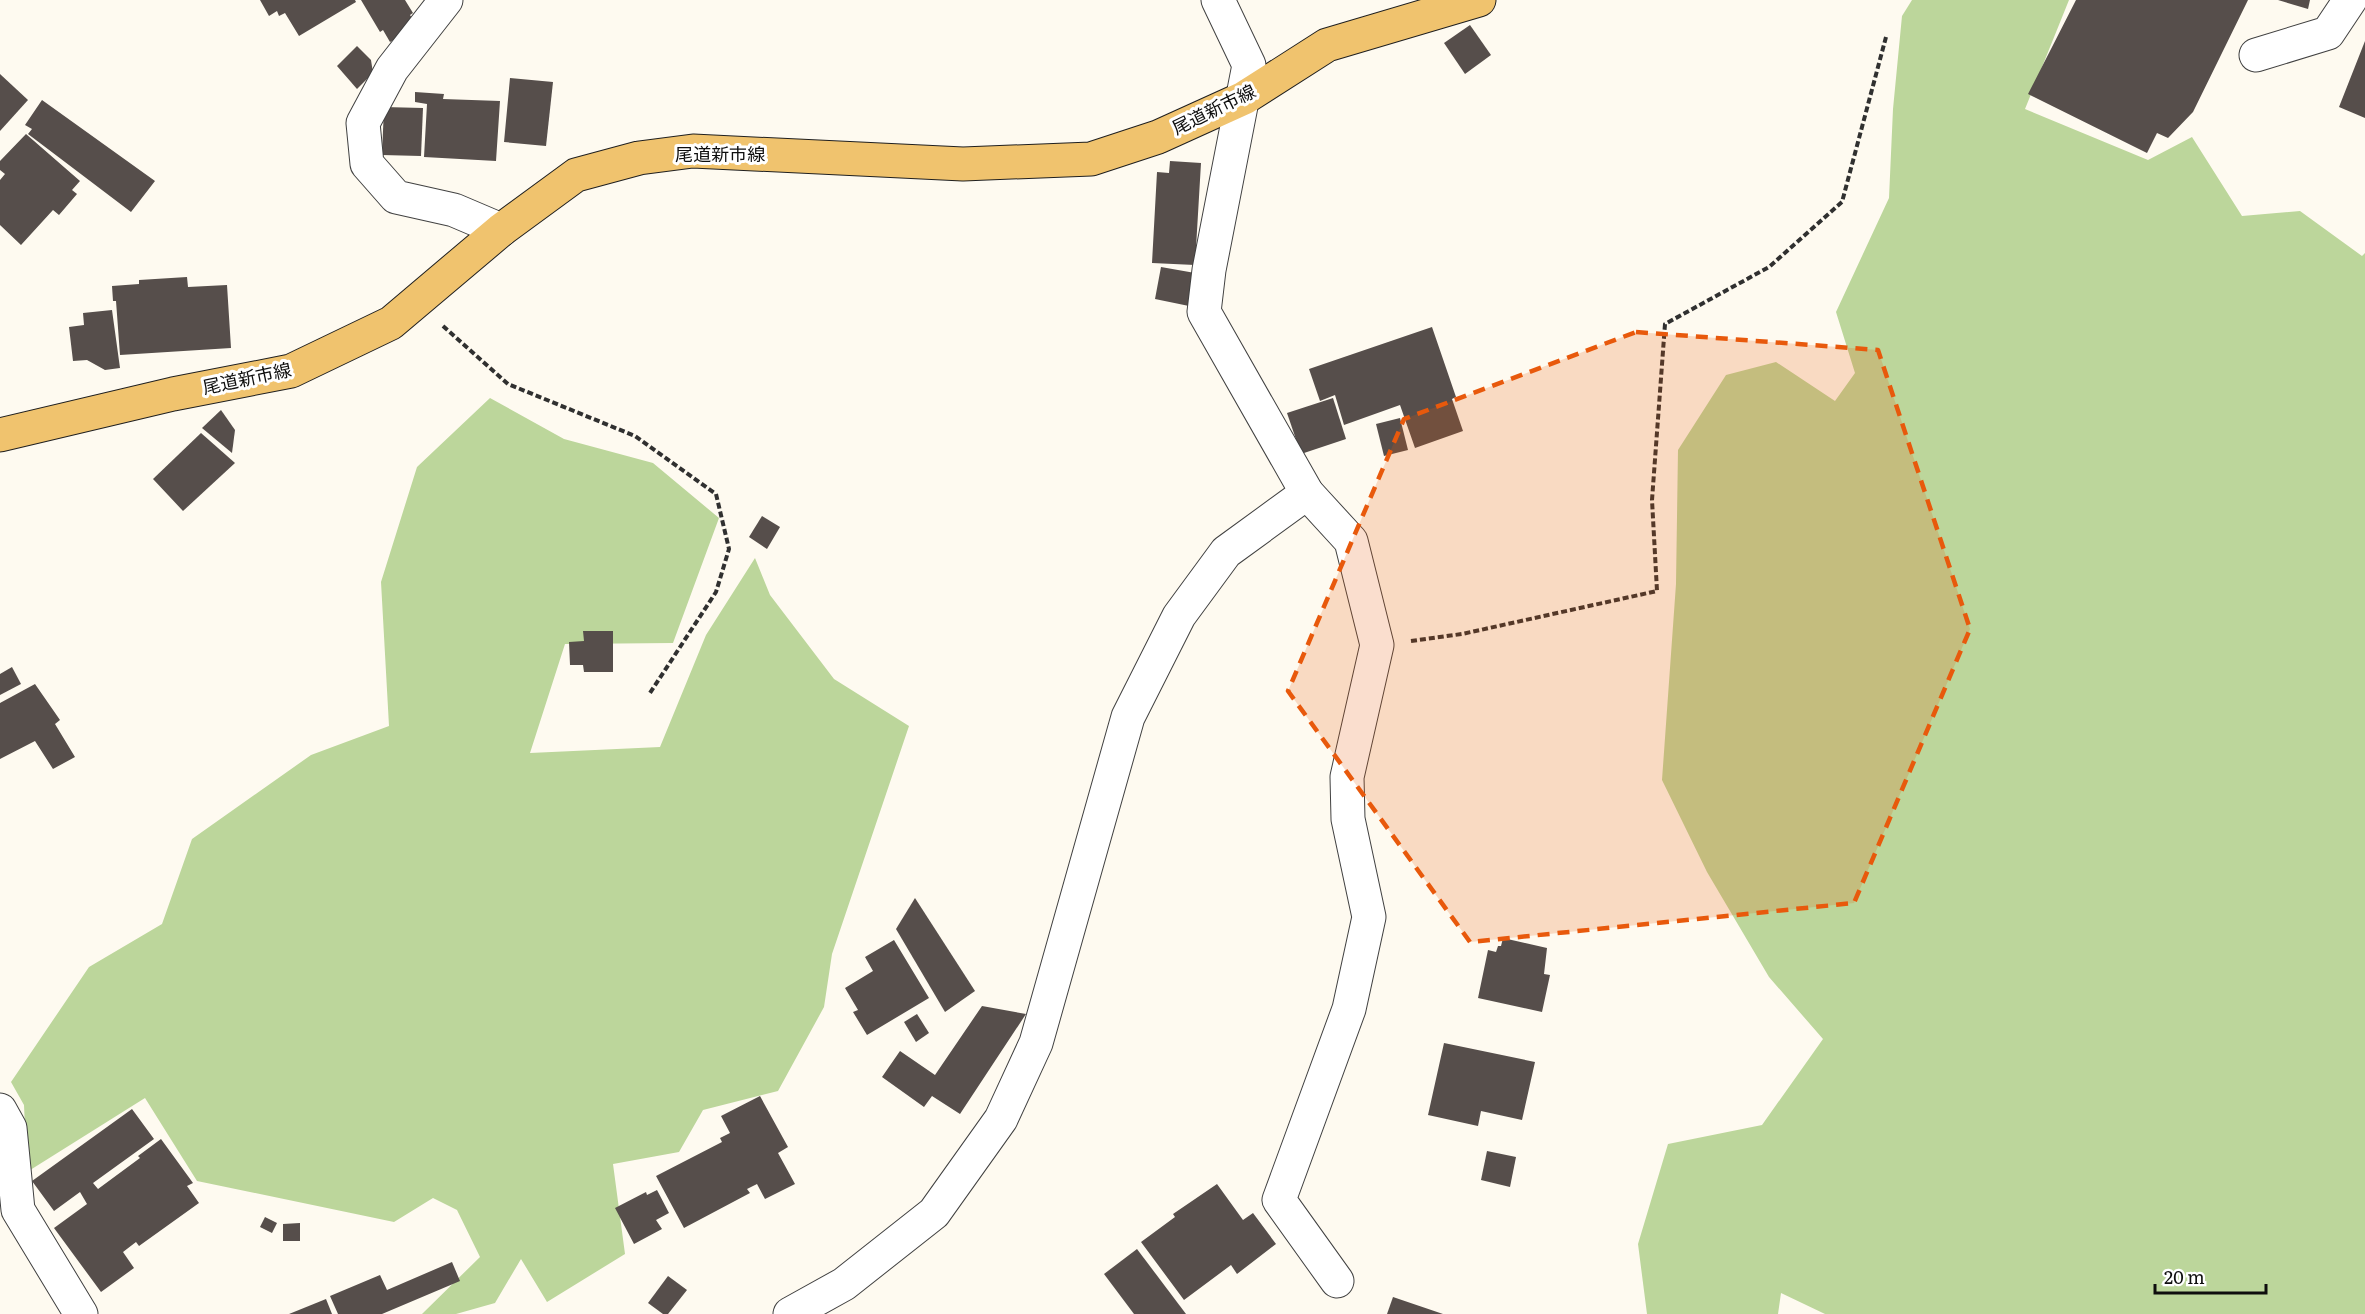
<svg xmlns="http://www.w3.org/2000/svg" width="2365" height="1314" font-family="Literata,'Noto Sans JP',serif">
	<rect width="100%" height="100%" fill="#fefaf0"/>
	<g fill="#bcd69b">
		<polygon points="1912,0 2069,0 2025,109 2148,160 2192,137 2242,216 2300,211 2362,256 2365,253 2365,1314 1825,1314 1781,1293 1778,1314 1647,1314 1638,1244 1668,1144 1762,1125 1823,1039 1769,977 1707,872 1662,780 1676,584 1678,450 1726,375 1776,362 1835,401 1855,373 1836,312 1889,198 1893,109 1902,16"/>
		<polygon points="490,398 564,439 653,463 719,518 673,643 565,644 530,753 660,747 706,635 755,558 770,595 834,679 909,726 832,954 824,1007 778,1091 703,1110 679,1152 613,1164 625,1254 547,1302 521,1259 495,1303 456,1314 422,1314 480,1257 457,1210 433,1198 394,1222 197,1181 145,1098 27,1172 24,1105 11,1082 89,967 162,924 192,839 311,755 389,726 381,582 417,467"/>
	</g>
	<g fill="#564e4b">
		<polygon points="260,0 355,0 356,2 299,36 285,13 279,16 277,11 269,16"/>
		<polygon points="361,0 405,0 413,13 410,15 417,26 390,42 383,30 380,32"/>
		<polygon points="2076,0 2248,0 2193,112 2168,138 2157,133 2147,153 2028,94"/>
		<polygon points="2278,0 2310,0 2308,9"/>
		<polygon points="1470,25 1491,55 1465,74 1444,43"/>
		<polygon points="2365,41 2365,118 2339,107"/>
		<polygon points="357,46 371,60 373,73 357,89 337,66"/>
		<polygon points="0,74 28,100 0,131"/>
		<polygon points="510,78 553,82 546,146 504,142"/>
		<polygon points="415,92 444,94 443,99 500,101 496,161 424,157 427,104 415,102"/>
		<polygon points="42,100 155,181 131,212 28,134 32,129 25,125"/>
		<polygon points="384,107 423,108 421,156 382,155"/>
		<polygon points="26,134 80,181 72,190 77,194 59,215 53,210 21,245 0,225 0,180 5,174 0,170 0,161"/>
		<polygon points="1170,161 1201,163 1195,265 1152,263 1157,172 1169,173"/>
		<polygon points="1161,267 1195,273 1189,306 1155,299"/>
		<polygon points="187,277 188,287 227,285 231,348 120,355 116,301 113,301 112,286 139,284 139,280"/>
		<polygon points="112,310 120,368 105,370 87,360 73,361 69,327 84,325 83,313"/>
		<polygon points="1432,327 1456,397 1452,399 1463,431 1415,448 1400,405 1344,425 1335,395 1320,401 1309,369"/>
		<polygon points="1333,398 1346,439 1301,454 1287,413"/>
		<polygon points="221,410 235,430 232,453 202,428"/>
		<polygon points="1400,418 1408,450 1384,456 1376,424"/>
		<polygon points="201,433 235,463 183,511 153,479"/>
		<polygon points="762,516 780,527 767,549 749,537"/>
		<polygon points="583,631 613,631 613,672 584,672 583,665 570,665 569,642 584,641"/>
		<polygon points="12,667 21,684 0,695 0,674"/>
		<polygon points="35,684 60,720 55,724 75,757 53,769 35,741 0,759 0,703"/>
		<polygon points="915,898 975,991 945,1012 896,929"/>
		<polygon points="1503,938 1547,948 1544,974 1550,975 1542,1012 1478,998 1488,950 1496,952 1498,946 1501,946"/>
		<polygon points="894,940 929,998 867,1035 853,1012 858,1010 845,988 873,971 865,957"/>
		<polygon points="982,1006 1026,1014 960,1114 932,1096 924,1107 882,1077 900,1051 935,1075"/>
		<polygon points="917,1014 929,1033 916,1042 904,1022"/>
		<polygon points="1444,1043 1535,1062 1522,1120 1481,1111 1478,1126 1428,1115"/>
		<polygon points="760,1096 788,1147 778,1153 795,1184 765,1199 757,1184 747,1189 750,1193 684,1228 656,1176 722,1142 720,1138 730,1133 721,1116"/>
		<polygon points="132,1109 154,1139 93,1183 98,1189 140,1158 138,1156 161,1139 193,1183 187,1186 199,1203 139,1246 136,1242 123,1252 134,1268 101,1292 54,1228 87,1204 80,1192 54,1211 32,1181"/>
		<polygon points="1487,1151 1516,1157 1510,1187 1481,1180"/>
		<polygon points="1217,1184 1243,1220 1253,1213 1276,1244 1237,1274 1231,1265 1184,1300 1141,1242 1175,1217 1173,1214"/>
		<polygon points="657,1190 669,1213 656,1220 662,1229 634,1244 615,1208 646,1192 647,1195"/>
		<polygon points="265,1217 277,1223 272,1233 260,1227"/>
		<polygon points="300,1223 300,1241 283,1241 283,1224"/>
		<polygon points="1137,1249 1186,1314 1134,1314 1104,1274"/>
		<polygon points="452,1262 460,1281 382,1314 338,1314 330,1296 380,1275 387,1290"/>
		<polygon points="668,1276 687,1290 668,1314 663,1314 648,1303"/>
		<polygon points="1393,1297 1443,1314 1387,1314"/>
		<polygon points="326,1299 332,1314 289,1314"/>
	</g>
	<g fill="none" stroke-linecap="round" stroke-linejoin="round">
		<defs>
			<g id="minor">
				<polyline points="446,0 392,69 363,123 367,164 396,197 454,210 501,230"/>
				<polyline points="1218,0 1249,65 1209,270 1204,312 1307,493 1351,541 1377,645 1347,777 1348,819 1369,917 1349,1009 1279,1200 1337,1281"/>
				<polyline points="2256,55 2328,33 2350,0"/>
				<polyline points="0,1110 10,1128 18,1210 81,1314"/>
				<polyline points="790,1314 844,1284 934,1213 1001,1119 1036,1043 1128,717 1179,616 1226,552 1307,493"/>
			</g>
			<polyline id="major" points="0,435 173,394 291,371 391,323 501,230 576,175 639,158 693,151 963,164 1091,159 1158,137 1244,98 1327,45 1479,0"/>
		</defs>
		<use href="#minor" stroke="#414141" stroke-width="35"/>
		<use href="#major" stroke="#1f1f1f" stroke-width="35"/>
		<g stroke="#303030" stroke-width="4" stroke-dasharray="6 3" stroke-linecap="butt">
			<polyline points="443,326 508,384 635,436 716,494 729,549 716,592 650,693"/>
			<polyline points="1411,641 1462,634 1657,591 1652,500 1665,324 1769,267 1842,202 1886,37"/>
		</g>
		<use href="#minor" stroke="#fff" stroke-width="33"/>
		<use href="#major" stroke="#f0c36e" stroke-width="33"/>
	</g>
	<path fill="#e8590c" fill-opacity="0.2" stroke="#e8590c" stroke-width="4.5" stroke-dasharray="12 8" stroke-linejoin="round" d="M1636,332L1878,350L1970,629L1854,903L1470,942L1288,691L1404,419Z"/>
	<g text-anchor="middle" stroke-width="6" stroke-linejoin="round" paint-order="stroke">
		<g font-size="18" fill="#0e0e0e" stroke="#fff">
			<text transform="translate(1214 110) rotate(-26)" y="6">尾道新市線</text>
			<text x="720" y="161">尾道新市線</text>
			<text transform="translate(247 379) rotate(-12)" y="6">尾道新市線</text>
		</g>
	</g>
	<path d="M2155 1284v9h111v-9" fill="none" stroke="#0e0e0e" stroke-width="3"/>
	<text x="2164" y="1284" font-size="18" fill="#0e0e0e" stroke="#ffffff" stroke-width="4.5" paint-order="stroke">20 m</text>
</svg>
